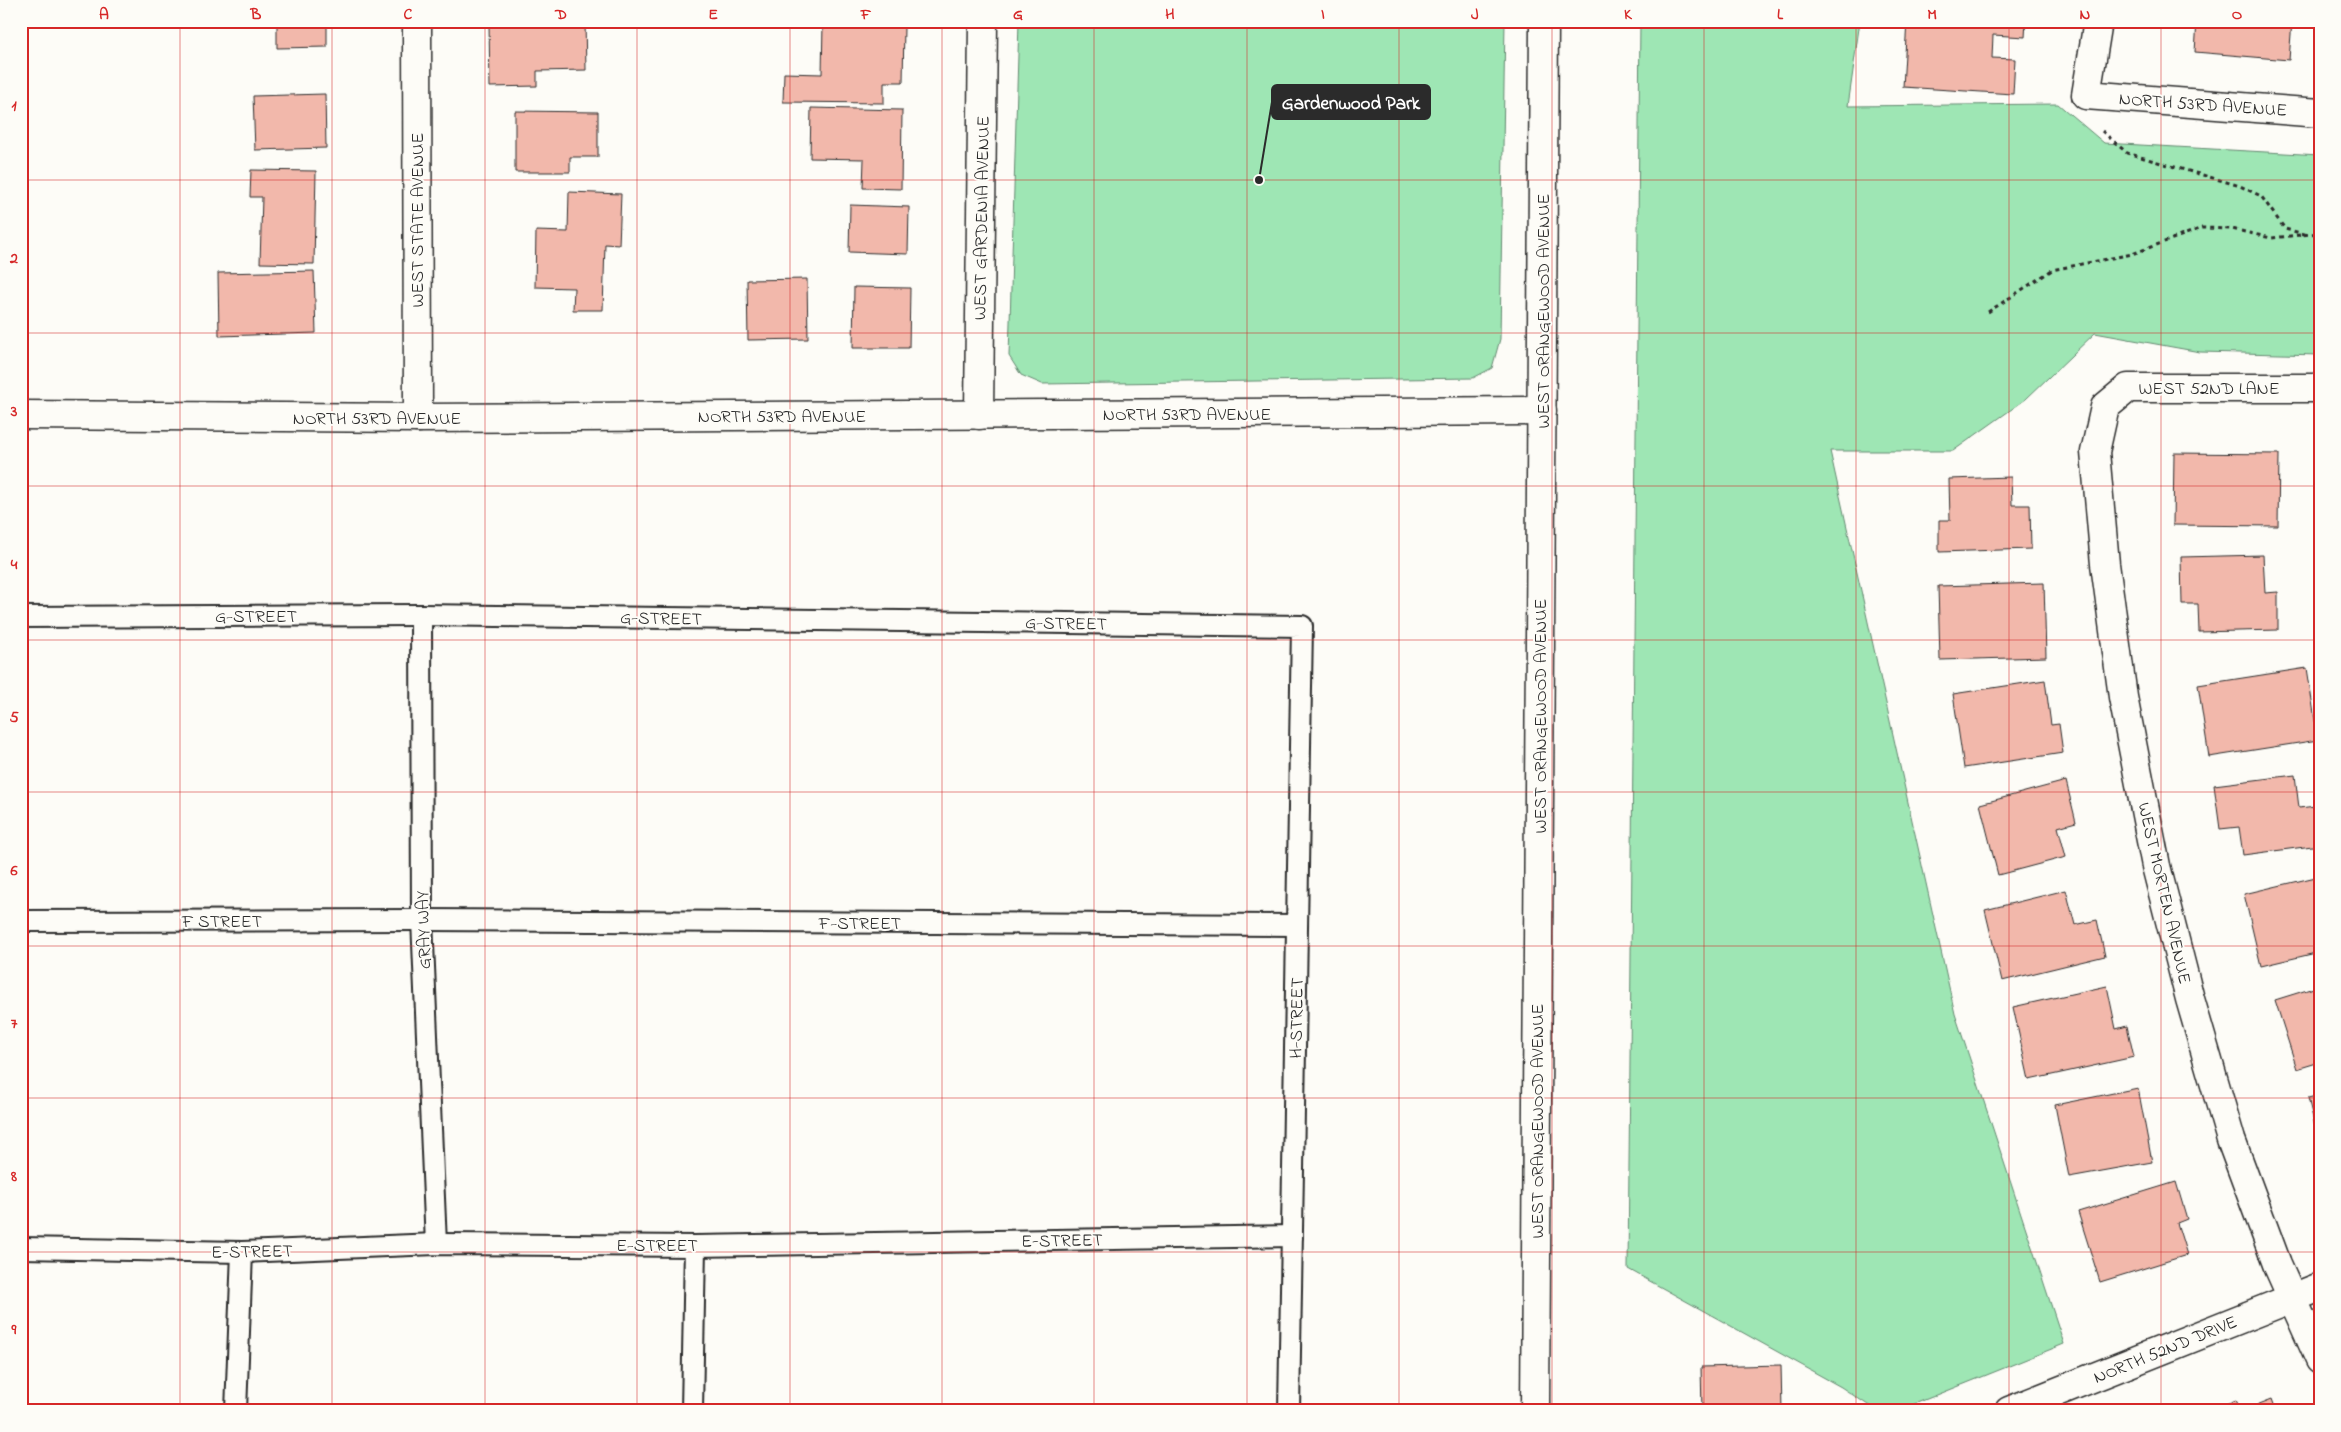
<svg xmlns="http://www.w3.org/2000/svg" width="2341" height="1432" font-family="'Indie Flower',sans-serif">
	<rect width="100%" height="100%" fill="#fdfcf7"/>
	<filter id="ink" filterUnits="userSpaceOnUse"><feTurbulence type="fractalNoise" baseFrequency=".02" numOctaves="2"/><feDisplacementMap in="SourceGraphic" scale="10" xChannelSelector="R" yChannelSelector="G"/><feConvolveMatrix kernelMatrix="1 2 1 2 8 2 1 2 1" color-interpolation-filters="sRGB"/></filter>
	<g filter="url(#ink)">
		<g fill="#9ee6b4" stroke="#648870">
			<polygon points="1019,21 1505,21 1500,339 1492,368 1473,378 1042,384 1021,375 1009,356"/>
			<polygon points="1640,21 1860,21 1848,106 2058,104 2104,143 2320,155 2320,355 2200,352 2095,333 2026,399 1953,451 1830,451 1955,1014 2064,1344 1897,1411 1877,1411 1841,1387 1628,1269"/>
		</g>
		<g fill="#f2b8ab" stroke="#2b2b2b">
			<polygon points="211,21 327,21 327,47 277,48 277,21"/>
			<polygon points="1907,21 2026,21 2025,37 1993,35 1992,58 2015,59 2013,94 1903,87"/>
			<polygon points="2197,21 2292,21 2289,60 2195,52"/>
			<polygon points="585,22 586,70 537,71 537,86 490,87 489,24"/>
			<polygon points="823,24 904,26 903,82 884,82 884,103 783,102 784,73 822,74"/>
			<rect x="21" y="48" width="1" height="56"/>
			<polygon points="325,94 326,148 255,150 253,96"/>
			<polygon points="811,108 902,110 901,189 863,188 864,159 810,158"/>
			<polygon points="515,111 598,112 598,157 570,157 570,172 515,172"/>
			<polygon points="251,170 316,171 314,264 260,263 262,197 250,197"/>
			<polygon points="569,192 621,194 619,245 605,244 603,310 573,310 574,288 535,287 536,231 568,232"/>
			<polygon points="850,205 909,207 908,254 849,252"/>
			<polygon points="314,271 316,333 219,336 218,273"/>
			<polygon points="807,279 808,339 748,340 747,280"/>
			<polygon points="854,287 910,288 909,348 853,348"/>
			<polygon points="2174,453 2279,454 2278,526 2173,525"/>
			<polygon points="2011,477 2012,505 2030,505 2031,549 1939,552 1939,520 1950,520 1949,479"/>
			<polygon points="2263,555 2265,593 2278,592 2278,630 2199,632 2198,604 2182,604 2181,557"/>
			<polygon points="2044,583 2046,657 1940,660 1938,586"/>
			<polygon points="2307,668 2318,740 2209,757 2198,685"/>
			<polygon points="2045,680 2051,725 2059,724 2063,753 1964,768 1953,694"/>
			<polygon points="2295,775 2299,808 2316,806 2320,845 2243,855 2239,827 2220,829 2214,785"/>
			<polygon points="2066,781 2076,822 2058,827 2066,857 1998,875 1980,804"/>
			<polygon points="2320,876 2320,952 2261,966 2244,894"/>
			<polygon points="2066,890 2075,925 2097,920 2105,956 2002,981 1985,910"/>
			<polygon points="2107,986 2116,1029 2127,1026 2134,1057 2029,1080 2013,1007"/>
			<polygon points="2320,986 2320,1062 2297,1069 2275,1000"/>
			<polygon points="2138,1088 2152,1162 2069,1177 2055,1105"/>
			<polygon points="2320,1095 2320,1146 2308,1098"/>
			<polygon points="2176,1182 2187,1219 2177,1223 2187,1255 2100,1282 2078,1212"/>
			<polygon points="1781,1365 1782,1411 1702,1411 1701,1367"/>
			<polygon points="2236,1400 2241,1411 2208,1411"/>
			<polygon points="2271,1400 2275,1411 2243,1411"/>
		</g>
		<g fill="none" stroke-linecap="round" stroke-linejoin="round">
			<defs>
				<g id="service">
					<polyline points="421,615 422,920 436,1244"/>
					<polyline points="21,617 421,615 1302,626 1289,1411"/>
					<polyline points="21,921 422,920 1297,925"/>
					<polyline points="21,1248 242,1252 436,1244 695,1246 1292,1236"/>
					<polyline points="236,1411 242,1252"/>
					<polyline points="692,1411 695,1246"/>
				</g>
				<g id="minor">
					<polyline points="417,21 418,418"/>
					<polyline points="2098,21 2086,95 2320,113"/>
					<polyline points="2320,388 2128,388 2105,407 2095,452 2105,564 2123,697 2156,866 2190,999 2231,1140 2277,1264 2320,1360"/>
					<polyline points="21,415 418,418 1542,411"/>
					<polyline points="979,415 983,21"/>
					<polyline points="2009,1411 2320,1287"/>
				</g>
				<polyline id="tertiary" points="1535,1411 1544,21"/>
			</defs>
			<use href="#service" stroke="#2b2b2b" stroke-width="24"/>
			<use href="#minor" stroke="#2b2b2b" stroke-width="31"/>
			<use href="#tertiary" stroke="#2b2b2b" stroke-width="31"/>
			<g stroke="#2b2b2b" stroke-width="3" stroke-dasharray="4 4" stroke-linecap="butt">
				<polyline points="2102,131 2127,153 2240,186 2261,196 2285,229 2308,235"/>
				<polyline points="1988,312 2052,270 2132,254 2202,228 2232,229 2271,238 2320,233"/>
			</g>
			<use href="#service" stroke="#fdfcf7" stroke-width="20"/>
			<use href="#minor" stroke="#fdfcf7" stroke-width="28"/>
			<use href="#tertiary" stroke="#fdfcf7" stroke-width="28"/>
		</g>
	</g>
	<path fill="none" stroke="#d62828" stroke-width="1" stroke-opacity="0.55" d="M180,21V1411M332,21V1411M485,21V1411M637,21V1411M790,21V1411M942,21V1411M1094,21V1411M1247,21V1411M1399,21V1411M1552,21V1411M1704,21V1411M1856,21V1411M2009,21V1411M2161,21V1411M21,180H2320M21,333H2320M21,486H2320M21,640H2320M21,792H2320M21,946H2320M21,1098H2320M21,1252H2320"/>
	<g text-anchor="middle" stroke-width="4" stroke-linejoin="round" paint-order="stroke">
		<g font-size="18" fill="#2b2b2b" stroke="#fdfcf7">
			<text transform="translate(2203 104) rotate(4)" y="6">NORTH 53RD AVENUE</text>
			<text transform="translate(981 218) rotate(-89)" y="6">WEST GARDENIA AVENUE</text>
			<text transform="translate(417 220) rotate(-90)" y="6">WEST STATE AVENUE</text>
			<text transform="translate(1543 311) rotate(-90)" y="6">WEST ORANGEWOOD AVENUE</text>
			<text x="2209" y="394">WEST 52ND LANE</text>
			<text x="1187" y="420">NORTH 53RD AVENUE</text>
			<text x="782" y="422">NORTH 53RD AVENUE</text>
			<text x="377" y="424">NORTH 53RD AVENUE</text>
			<text x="256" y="622">G-STREET</text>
			<text transform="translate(661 618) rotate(1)" y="6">G-STREET</text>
			<text transform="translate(1066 623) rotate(1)" y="6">G-STREET</text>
			<text transform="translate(1540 716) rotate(-90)" y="6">WEST ORANGEWOOD AVENUE</text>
			<text transform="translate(2165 893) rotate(77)" y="6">WEST MORTEN AVENUE</text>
			<text x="222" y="927">F STREET</text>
			<text x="860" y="929">F-STREET</text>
			<text transform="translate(423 930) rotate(-92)" y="6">GRAY WAY</text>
			<text transform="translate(1296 1018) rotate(-89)" y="6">H-STREET</text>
			<text transform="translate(1537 1121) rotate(-90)" y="6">WEST ORANGEWOOD AVENUE</text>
			<text transform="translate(1062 1240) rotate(-1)" y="6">E-STREET</text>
			<text x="657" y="1251">E-STREET</text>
			<text transform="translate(252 1251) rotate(-1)" y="6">E-STREET</text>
			<text transform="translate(2165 1349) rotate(-22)" y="6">NORTH 52ND DRIVE</text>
		</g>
	</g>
	<path fill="none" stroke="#2b2b2b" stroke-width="2" d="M1259 180L1272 102"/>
	<circle fill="#2b2b2b" stroke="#fdfcf7" stroke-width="2" cx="1259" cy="180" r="5"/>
	<rect fill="#2b2b2b" stroke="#2b2b2b" stroke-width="2" x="1272" y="85" width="158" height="34" rx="5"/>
	<g font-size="19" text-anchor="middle" font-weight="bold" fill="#fff">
		<text x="1351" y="109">Gardenwood Park</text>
	</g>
	<rect width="2341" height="1432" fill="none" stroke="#fdfcf7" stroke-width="55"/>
	<rect x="28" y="28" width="2286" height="1376" fill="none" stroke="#d62828" stroke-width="2"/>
	<g font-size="16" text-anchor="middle" font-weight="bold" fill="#d62828">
		<text x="104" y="19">A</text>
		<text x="256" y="19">B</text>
		<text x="408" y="19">C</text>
		<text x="561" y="19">D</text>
		<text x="713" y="19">E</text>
		<text x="866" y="19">F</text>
		<text x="1018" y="19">G</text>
		<text x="1170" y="19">H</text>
		<text x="1323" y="19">I</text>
		<text x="1475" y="19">J</text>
		<text x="1628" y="19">K</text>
		<text x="1780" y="19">L</text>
		<text x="1932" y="19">M</text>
		<text x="2085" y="19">N</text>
		<text x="2237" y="19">O</text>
		<text x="14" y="110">1</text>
		<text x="14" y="263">2</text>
		<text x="14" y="416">3</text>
		<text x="14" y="569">4</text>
		<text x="14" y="722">5</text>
		<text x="14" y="875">6</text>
		<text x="14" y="1028">7</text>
		<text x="14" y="1181">8</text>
		<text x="14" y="1334">9</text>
	</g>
</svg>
